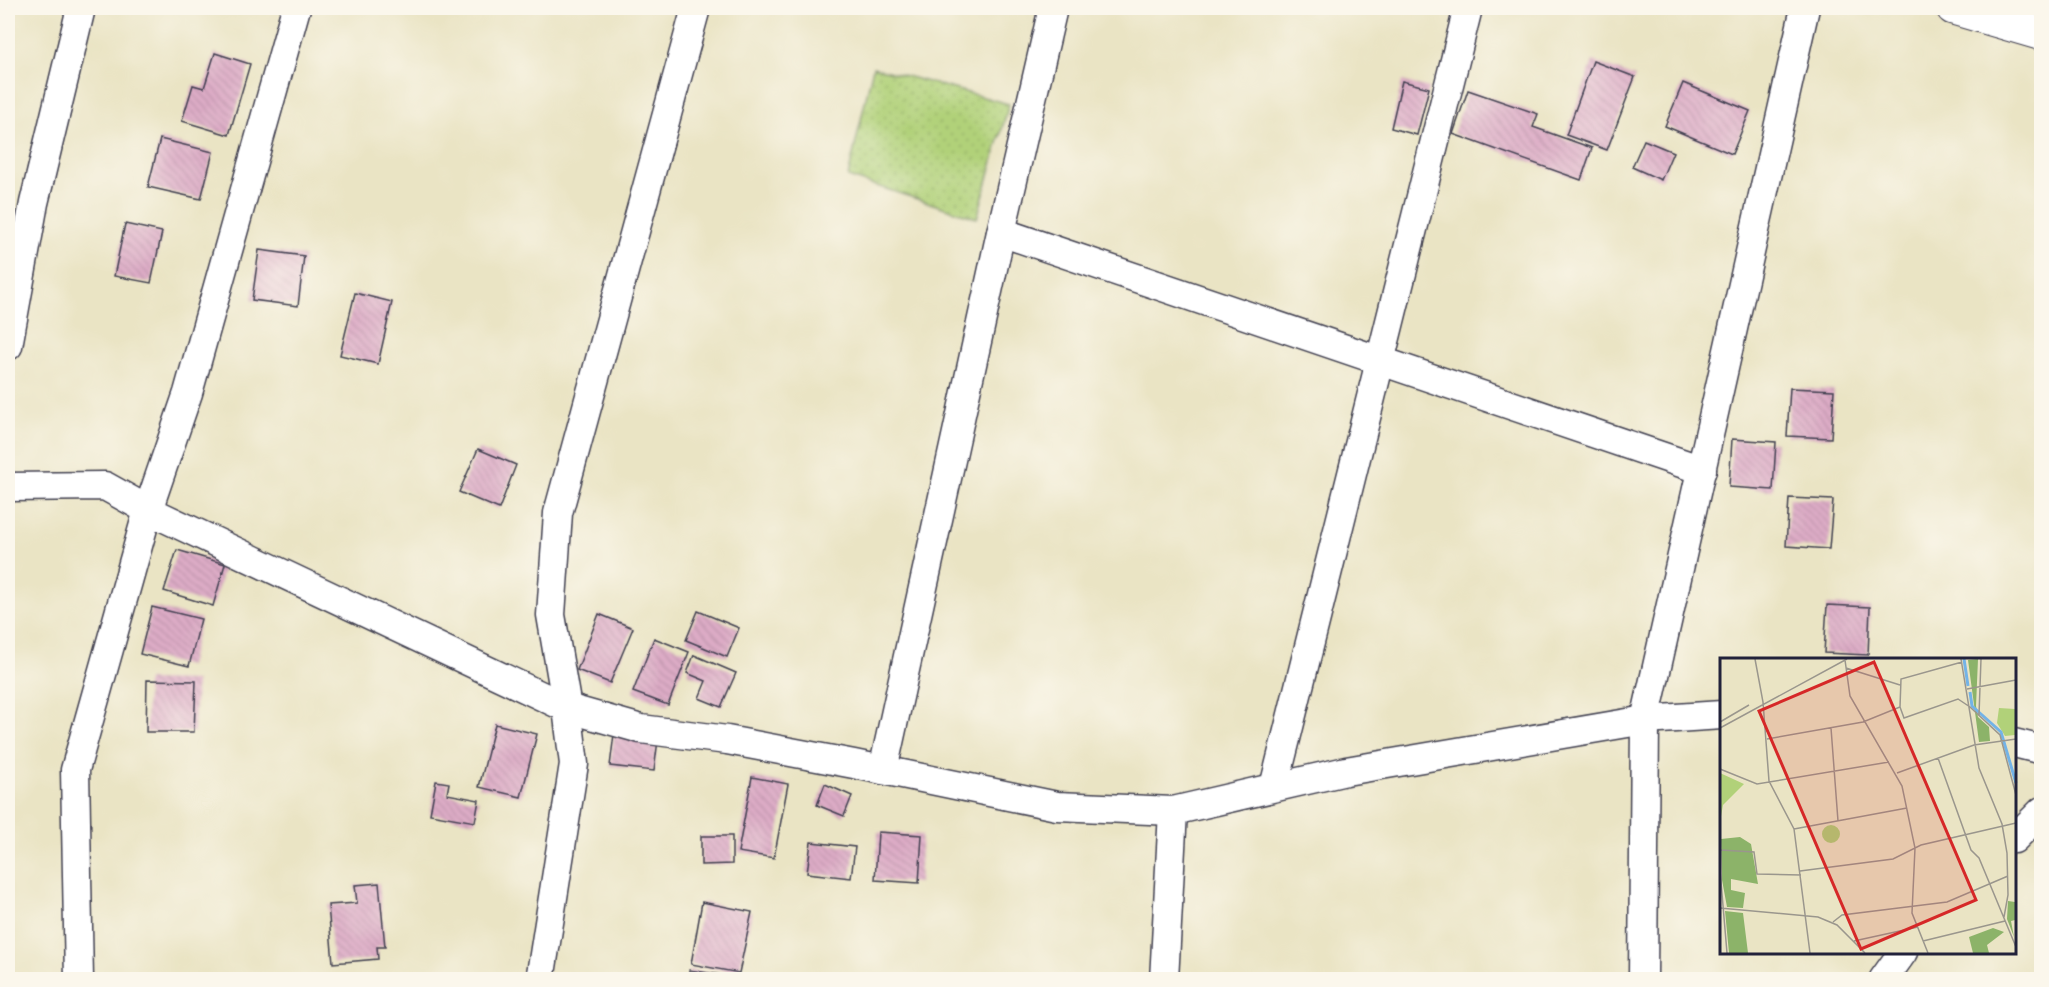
<svg xmlns="http://www.w3.org/2000/svg" width="2049" height="987" font-family="'Architects Daughter',sans-serif">
	<defs>
		<pattern id="grass-dots" width="8" height="8" patternUnits="userSpaceOnUse" patternTransform="scale(1.5)"><rect width="8" height="8" fill="#b1d179"/><path d="M2 2h.1M6 6h.1" fill="none" stroke="#98b36a" stroke-width="1.8" stroke-linecap="round"/></pattern>
		<pattern id="building-back-hatch" width="6" height="6" patternUnits="userSpaceOnUse" patternTransform="scale(1.5)"><rect width="6" height="6" fill="#ddacc6"/><path d="M-1 5l2 2M0 0l6 6M5-1l2 2" fill="none" stroke="#bd94ab"/></pattern>
	</defs>
	<rect width="100%" height="100%" fill="#fbf7ec"/>
	<filter id="ink" filterUnits="userSpaceOnUse"><feTurbulence type="fractalNoise" baseFrequency=".0167" numOctaves="2"/><feDisplacementMap in="SourceGraphic" scale="12" xChannelSelector="R" yChannelSelector="G"/><feConvolveMatrix kernelMatrix="1 2 1 2 8 2 1 2 1" color-interpolation-filters="sRGB"/></filter>
	<filter id="wash" filterUnits="userSpaceOnUse"><feTurbulence type="fractalNoise" baseFrequency=".008" numOctaves="4" result="noise"/><feDisplacementMap in="SourceGraphic" scale="24" xChannelSelector="R" yChannelSelector="G"/><feGaussianBlur stdDeviation="1.35" result="paint"/><feColorMatrix in="noise" values="0 0 0 0 0 0 0 0 0 0 0 0 0 0 0 0 0 1.4 0 .05"/><feComposite in="paint" operator="in"/></filter>
	<g filter="url(#wash)">
		<rect width="100%" height="100%" fill="#eae4c4"/>
		<polygon fill="url(#grass-dots)" stroke="#6a7a5a" stroke-width="1.5" points="873,67 1009,104 977,218 848,177"/>
		<g id="blocks">
			<g fill="url(#building-back-hatch)">
				<polygon points="215,53 250,64 229,135 182,121 193,85 204,88"/>
				<polygon points="1593,61 1635,77 1607,150 1566,135"/>
				<polygon points="1402,81 1429,88 1417,135 1391,128"/>
				<polygon points="1683,83 1750,111 1732,154 1665,126"/>
				<polygon points="1468,90 1538,114 1533,127 1592,148 1581,180 1453,134"/>
				<polygon points="160,139 213,152 201,199 148,187"/>
				<polygon points="1644,140 1673,152 1661,180 1632,167"/>
				<polygon points="125,224 162,232 151,283 114,276"/>
				<polygon points="259,250 304,256 298,306 252,300"/>
				<polygon points="355,293 392,302 378,364 340,355"/>
				<polygon points="1790,388 1834,390 1831,438 1787,436"/>
				<polygon points="1732,439 1776,442 1773,490 1729,487"/>
				<polygon points="478,449 516,465 499,509 459,492"/>
				<polygon points="1789,498 1833,500 1829,549 1786,546"/>
				<polygon points="177,550 225,564 213,606 164,591"/>
				<polygon points="1827,605 1870,607 1868,655 1824,653"/>
				<polygon points="152,607 201,619 189,666 140,654"/>
				<polygon points="698,611 739,628 727,657 686,640"/>
				<polygon points="599,614 633,628 610,683 577,670"/>
				<polygon points="654,638 689,652 668,705 633,692"/>
				<polygon points="694,655 736,673 721,707 699,698 706,681 687,673"/>
				<polygon points="147,680 196,681 194,732 146,732"/>
				<polygon points="495,724 537,734 521,797 479,787"/>
				<polygon points="614,734 658,740 654,771 610,766"/>
				<polygon points="752,777 788,784 774,858 738,852"/>
				<polygon points="436,781 449,783 447,794 479,800 475,822 430,814"/>
				<polygon points="825,784 852,796 844,816 817,805"/>
				<polygon points="878,832 922,835 919,883 875,880"/>
				<polygon points="701,836 732,836 732,864 701,865"/>
				<polygon points="811,842 855,847 851,878 807,873"/>
				<polygon points="379,883 385,947 377,947 378,959 333,963 328,905 357,903 355,885"/>
				<polygon points="702,902 752,912 739,973 691,964"/>
				<polygon points="689,970 734,977 734,980 688,980"/>
			</g>
		</g>
	</g>
	<g filter="url(#ink)">
		<use href="#blocks" fill-opacity="0" stroke="#403f50" stroke-width="1.5"/>
		<g fill="none" stroke-linecap="round" stroke-linejoin="round">
			<defs>
				<g id="minor">
					<polyline points="1001,232 1702,470"/>
					<polyline points="8,346 34,203 81,8"/>
					<polyline points="8,487 105,486 148,510 567,708 641,729 727,740 854,764 1057,806 1173,811 1346,771 1645,720 1722,715"/>
					<polyline points="2014,743 2042,750"/>
					<polyline points="883,770 1001,232 1053,8"/>
					<polyline points="1274,787 1468,8"/>
					<polyline points="2014,839 2042,811"/>
					<polyline points="79,980 75,770 148,510 188,393 296,8"/>
					<polyline points="540,980 574,764 567,708 551,615 558,513 696,8"/>
					<polyline points="1164,980 1173,811"/>
					<polyline points="1643,980 1645,720 1805,8"/>
					<polyline points="1883,980 1903,952"/>
				</g>
				<polyline id="tertiary" points="1953,8 2042,34"/>
			</defs>
			<use href="#minor" stroke="#403f50" stroke-width="31"/>
			<use href="#tertiary" stroke="#403f50" stroke-width="35"/>
			<use href="#minor" stroke="#fff" stroke-width="28"/>
			<use href="#tertiary" stroke="#fff" stroke-width="33"/>
		</g>
	</g>
	<g transform="translate(1720 658)">
		<rect width="296" height="296" fill="#eae4c4"/>
		<path d="M279,50L295,51V77L285,78L277,65ZM0,115L24,126L3,147L0,164ZM102 176a9 9 0 1 1 18 0a9 9 0 1 1-18 0Z" fill="#b1d179"/>
		<path d="M258,1L256,48L258,59L269,69L270,83L259,84L248,2ZM20,179L31,186L38,226L11,221V232L25,235L23,250L7,249L2,222L1,181ZM288,243L295,244V262L291,263L294,279L287,261ZM5,253L23,255L28,295H9ZM273,270L284,274L267,287L269,295H253L249,279Z" fill="#8cb369"/>
		<path fill="none" stroke="#73b3e7" stroke-width="3" d="M244,1L248,28M250,34L252,48L281,74L296,125"/>
		<path fill="none" stroke="#9a968d" stroke-width="1.5" d="M35,1L43,44L49,123L74,171L90,295M241,1L259,110L282,166L287,195L288,237L284,259M125,2L130,38L182,128L195,190L192,255L208,295M126,10L180,27M247,31L296,22M180,49L184,60L238,41L250,49L280,77L296,137M259,57L261,1M0,64L29,47M0,70L127,1M111,70L118,163M47,81L143,64L180,49L181,21L242,4M218,100L251,192L259,200L296,289M0,111L37,126L169,104M177,115L254,87L296,81M74,171L187,150M0,192L34,194L37,216L81,217M0,212L7,295M80,213L173,201L201,187L296,165M0,250L98,259L117,267L145,295M113,264L122,257L227,244L288,218M134,283L198,269M203,283L285,263"/>
		<path fill="#d62828" fill-opacity="0.15" stroke="#d62828" stroke-width="3" d="M154,4L256,242L141,291L39,53Z"/>
		<rect width="296" height="296" fill="none" stroke="#22223b" stroke-width="3"/>
	</g>
	<rect width="2049" height="987" fill="none" stroke="#fbf7ec" stroke-width="30"/>
</svg>
